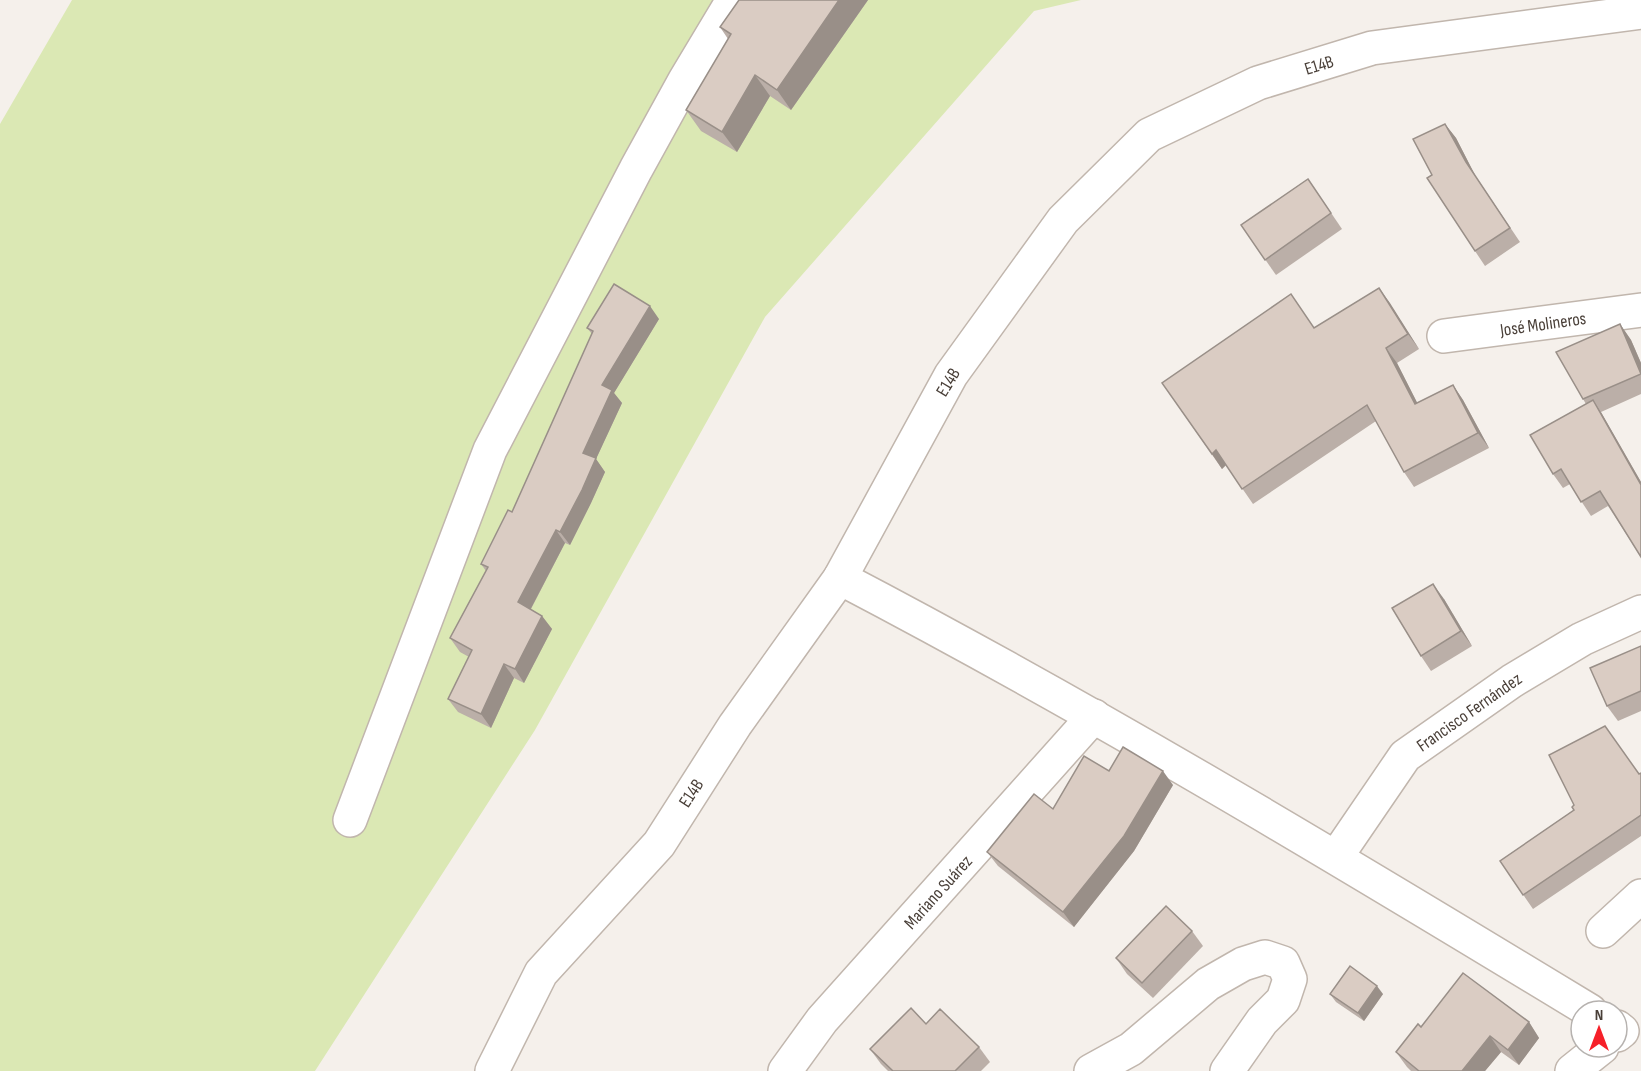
<svg xmlns="http://www.w3.org/2000/svg" width="1641" height="1071" font-family="'Sofia Sans Condensed',sans-serif">
	<rect width="100%" height="100%" fill="#f5f0eb"/>
	<polygon fill="#dbe8b4" points="72,0 1081,0 1034,11 765,317 535,730 315,1071 0,1071 0,124"/>
	<g fill="none" stroke-linecap="round" stroke-linejoin="round">
		<defs>
			<g id="minor">
				<polyline points="1444,336 1641,310"/>
				<path d="M840,578C1096,712 1343,861 1590,1011"/>
				<polyline points="350,820 490,450 636,169 685,80 733,0"/>
				<polyline points="1336,857 1405,756 1512,681 1582,639 1641,612"/>
				<polyline points="1603,931 1641,896"/>
				<polyline points="1617,1027 1622,1031 1617,1035"/>
				<polyline points="492,1071 541,973 659,844 735,725 840,578 951,375 1063,220 1149,135 1258,83 1372,48 1641,12"/>
				<polyline points="785,1071 822,1020 1094,716"/>
				<polyline points="1091,1071 1131,1049 1208,984 1243,964 1265,957 1283,963 1290,979 1283,1000 1262,1021 1227,1071"/>
				<polyline points="1572,1071 1602,1047"/>
			</g>
		</defs>
		<use href="#minor" stroke="#c1b6ad" stroke-width="36"/>
		<use href="#minor" stroke="#fff" stroke-width="33"/>
	</g>
	<g fill="#bbafa8">
		<polygon points="739,0 868,0 791,110 770,96 737,152 701,131 686,110 728,39 720,27"/>
		<polygon points="1445,124 1456,138 1476,177 1520,242 1485,266 1475,251"/>
		<polygon points="1308,179 1342,229 1276,275 1241,225"/>
		<polygon points="1379,288 1419,349 1397,363 1417,403 1453,385 1463,400 1489,448 1414,487 1404,472 1376,421 1253,504 1226,465 1222,469 1162,383 1314,328"/>
		<polygon points="659,319 614,393 622,403 596,459 605,472 591,503 570,545 565,543 531,609 542,616 552,629 524,683 514,678 491,728 458,712 448,699 469,657 460,652 450,638 486,571 481,564 512,512 592,334 587,328"/>
		<polygon points="1620,324 1631,340 1641,363 1641,394 1601,412 1641,482 1641,557 1608,506 1591,516 1570,484 1563,488 1553,474 1586,404 1583,399"/>
		<polygon points="1444,599 1472,646 1431,671 1421,656"/>
		<polygon points="1641,646 1641,711 1618,721 1607,706"/>
		<polygon points="1641,773 1641,836 1533,909 1500,861 1574,810 1574,805"/>
		<polygon points="1173,785 1134,851 1074,927 998,866 987,852 1053,809"/>
		<polygon points="1192,931 1203,946 1153,998 1127,974 1116,958"/>
		<polygon points="1330,994 1383,994 1364,1021 1336,1002"/>
		<polygon points="1529,1022 1539,1038 1519,1065 1501,1052 1485,1071 1411,1071 1407,1067 1396,1052 1421,1027"/>
		<polygon points="926,1024 979,1047 990,1062 981,1071 888,1071 881,1064 870,1049"/>
	</g>
	<g fill="#998f88">
		<polygon points="839,0 868,0 791,110 777,90"/>
		<polygon points="755,75 770,96 737,152 722,132"/>
		<polygon points="1445,124 1456,138 1476,177 1520,242 1466,162"/>
		<polygon points="1379,288 1390,303 1419,349 1408,334"/>
		<polygon points="650,306 659,319 614,393 622,403 596,459 605,472 591,503 570,545 560,532 583,453 602,385"/>
		<polygon points="1620,324 1631,340 1641,363 1641,373"/>
		<polygon points="1386,348 1397,363 1426,420 1415,404"/>
		<polygon points="1453,385 1463,400 1489,448 1478,433"/>
		<polygon points="1593,400 1602,414 1641,482 1641,485"/>
		<polygon points="1216,450 1226,465 1222,469 1212,454"/>
		<polygon points="556,530 565,543 527,616 518,602"/>
		<polygon points="1433,584 1444,599 1472,646 1461,631"/>
		<polygon points="542,616 552,629 524,683 515,669"/>
		<polygon points="504,664 514,678 491,728 481,714"/>
		<polygon points="1163,771 1173,785 1134,851 1074,927 1063,912"/>
		<polygon points="1377,986 1383,994 1364,1021 1358,1013"/>
		<polygon points="1529,1022 1539,1038 1519,1065 1508,1050"/>
		<polygon points="1490,1036 1501,1052 1485,1071 1462,1071"/>
	</g>
	<g fill="#daccc3" stroke="#998f88" stroke-width="1.5">
		<polygon points="739,0 839,0 777,90 755,75 722,132 686,110 731,34 720,27"/>
		<polygon points="1445,124 1466,162 1510,228 1475,251 1427,178 1432,175 1413,139"/>
		<polygon points="1308,179 1331,213 1265,260 1241,225"/>
		<polygon points="614,284 650,306 602,385 612,390 583,453 596,458 582,490 560,532 556,530 518,602 542,616 515,669 504,664 481,714 448,699 472,650 450,638 488,567 481,564 508,510 512,512 593,331 587,328"/>
		<polygon points="1379,288 1408,334 1386,348 1415,404 1453,385 1478,433 1404,472 1367,405 1242,489 1216,450 1212,454 1162,383 1291,294 1314,328"/>
		<polygon points="1620,324 1641,374 1583,399 1556,352"/>
		<polygon points="1593,400 1641,485 1641,557 1600,491 1581,502 1561,469 1553,474 1530,435"/>
		<polygon points="1433,584 1461,631 1421,656 1392,608"/>
		<polygon points="1641,646 1641,691 1607,706 1590,668"/>
		<polygon points="1605,726 1639,774 1641,773 1641,815 1523,895 1500,861 1574,810 1572,807 1574,805 1549,755"/>
		<polygon points="1123,747 1163,771 1124,836 1063,912 987,852 1034,794 1053,809 1084,756 1109,771"/>
		<polygon points="1166,906 1192,931 1142,983 1116,958"/>
		<polygon points="1350,966 1377,986 1358,1013 1330,994"/>
		<polygon points="1463,973 1529,1022 1508,1050 1490,1036 1462,1071 1419,1071 1396,1052 1418,1024 1421,1027"/>
		<polygon points="911,1008 926,1024 940,1009 979,1047 955,1071 893,1071 870,1049"/>
	</g>
	<g text-anchor="middle" stroke-width="6" stroke-linejoin="round" paint-order="stroke">
		<g font-size="18" fill="#493f38" stroke="#fff">
			<text transform="translate(1319 65) rotate(-17)" y="6">E14B</text>
			<text transform="translate(1543 324) rotate(-8)" y="6">José Molineros</text>
			<text transform="translate(948 382) rotate(-59)" y="6">E14B</text>
			<text transform="translate(1469 712) rotate(-35)" y="6">Francisco Fernández</text>
			<text transform="translate(691 793) rotate(-57)" y="6">E14B</text>
			<text transform="translate(938 892) rotate(-48)" y="6">Mariano Suárez</text>
		</g>
	</g>
	<g transform="translate(1599 1029)"><circle r="28" fill="#ffffff" stroke="#b6b2af" stroke-width="1.5"/>
	<path d="M0-4.5L10 22L0 15L-10 22Z" fill="#f62029"/>
	<text y="-9" font-size="16" font-weight="bold" text-anchor="middle" fill="#493f38">N</text>
	</g>
</svg>
